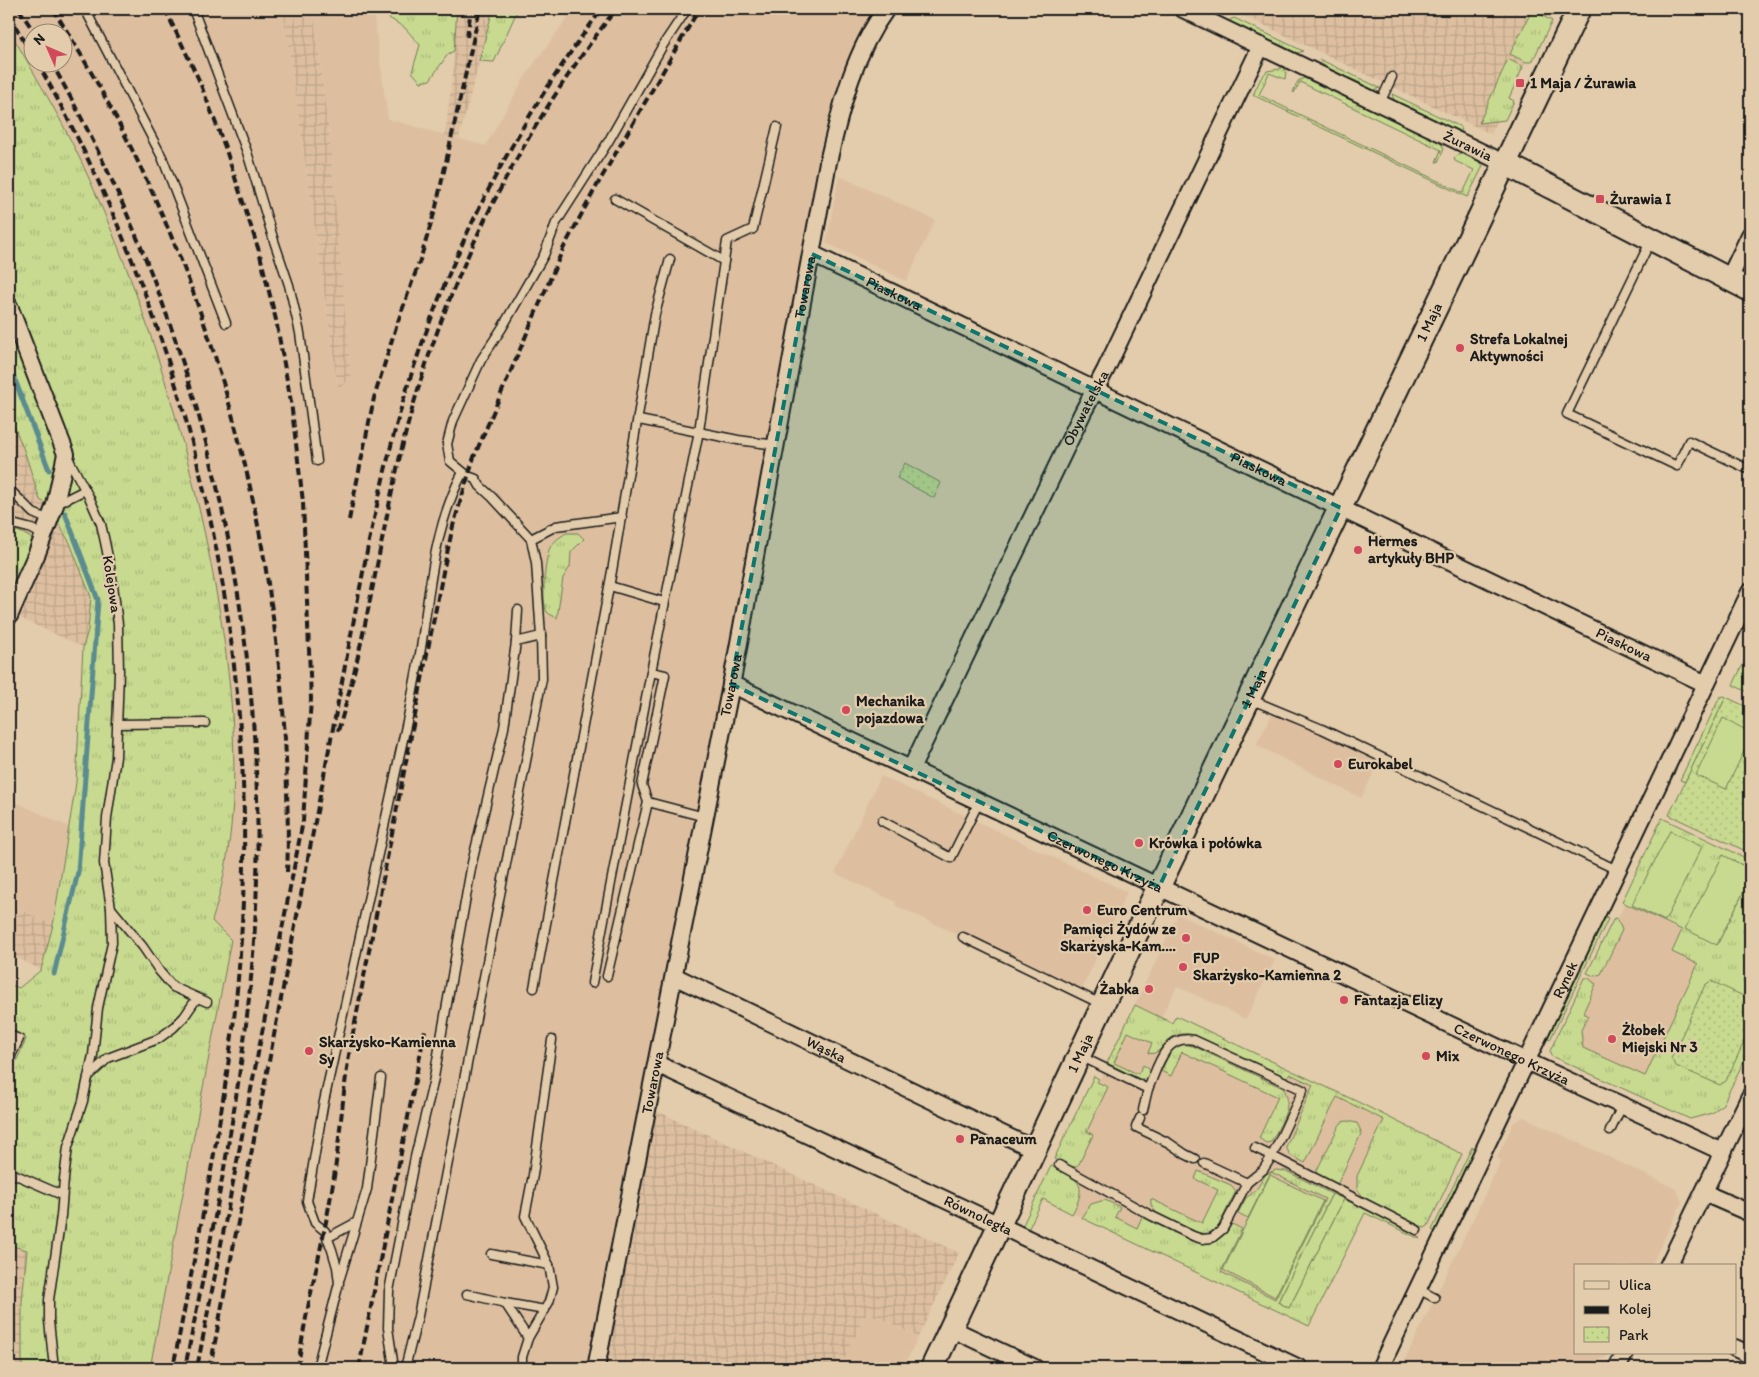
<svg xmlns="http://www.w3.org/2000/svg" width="1759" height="1377" font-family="Itim,sans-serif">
	<defs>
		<pattern id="industrial-grid" width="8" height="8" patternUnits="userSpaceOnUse" patternTransform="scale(1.25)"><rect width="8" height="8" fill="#ddbfa0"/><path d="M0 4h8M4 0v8" fill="none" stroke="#bda489"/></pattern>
		<pattern id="grass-tufts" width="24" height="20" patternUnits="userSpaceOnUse" patternTransform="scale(1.25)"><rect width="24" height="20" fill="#c7da8f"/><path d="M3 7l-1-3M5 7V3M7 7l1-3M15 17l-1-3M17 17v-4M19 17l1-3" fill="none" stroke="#aaba7b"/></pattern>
		<pattern id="park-dots" width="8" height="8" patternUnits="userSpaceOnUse" patternTransform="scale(1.25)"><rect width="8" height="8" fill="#c7da8f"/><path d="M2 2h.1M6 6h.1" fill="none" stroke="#aaba7b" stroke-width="1.8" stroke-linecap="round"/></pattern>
	</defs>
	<rect width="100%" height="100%" fill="#e2ccab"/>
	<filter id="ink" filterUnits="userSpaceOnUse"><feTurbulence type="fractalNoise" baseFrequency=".02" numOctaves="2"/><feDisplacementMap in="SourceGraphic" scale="10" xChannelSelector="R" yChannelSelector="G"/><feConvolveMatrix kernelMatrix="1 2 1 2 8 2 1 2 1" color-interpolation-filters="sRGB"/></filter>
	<g filter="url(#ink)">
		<g fill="#ddbfa0" fill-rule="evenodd">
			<path d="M9,9H283L338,388L329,135L313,9H373L388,119L485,146L528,72L574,9H884L851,70L595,1368H150L231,940L212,921L220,895L226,867L233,755L229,686L222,627L201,519L174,411L44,90L9,30ZM32,32H62V62H32Z"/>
			<polygon points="839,176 935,220 906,281 826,243"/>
			<polygon points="1277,705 1381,758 1361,798 1256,745"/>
			<polygon points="881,776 1127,892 1080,993 895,905 896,902 835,873"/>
			<polygon points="9,799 69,827 53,925 9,904"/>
			<polygon points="1625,903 1750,963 1750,1048 1723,1104 1712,1113 1702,1117 1690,1119 1553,1055"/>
			<polygon points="1178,914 1275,960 1246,1019 1177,986 1161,1017 1172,1023 1176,1016 1358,1102 1461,1153 1420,1239 1365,1213 1309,1326 1043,1199"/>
			<polygon points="1524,1117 1676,1189 1682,1202 1651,1266 1575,1266 1575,1353 1608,1353 1606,1357 1597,1361 1591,1368 1401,1368 1501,1161 1497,1157 1514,1122"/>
			<polygon points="867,1312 918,1337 903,1368 840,1368"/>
		</g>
		<g fill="url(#industrial-grid)">
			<polygon points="283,9 313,9 329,135 351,380 338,388"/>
			<polygon points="457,9 493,9 459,138 445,135 453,72"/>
			<polygon points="1230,9 1551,9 1491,134"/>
			<polygon points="9,413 47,504 9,591"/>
			<polygon points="58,523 70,543 91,597 88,630 83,647 20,618 50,548"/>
			<polygon points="9,904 53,925 42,970 9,954"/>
			<polygon points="655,1110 959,1253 918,1337 867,1312 840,1368 604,1368"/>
			<polygon points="9,1245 27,1250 22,1301 22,1368 9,1368"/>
		</g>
		<g fill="url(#grass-tufts)" stroke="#727b56">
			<polygon points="387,9 457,9 454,51 448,54 430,80 421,82 412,72 420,45 405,28 389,18"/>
			<polygon points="493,9 518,9 494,62 479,61"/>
			<polygon points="1532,10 1552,21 1532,62 1526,62 1510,54"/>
			<polygon points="1234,18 1303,51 1298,53 1292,51 1228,21"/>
			<path d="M9,30C38,80 68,130 91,183C142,296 179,415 205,535C231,659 251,798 212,921L231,940L150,1368H22V1301L27,1250L9,1245V1078L26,1039L24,1036L9,1028V984L19,988L41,970L53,925L76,783L83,647L88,630L91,597L70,543L57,521L74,461L9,288Z"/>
			<polygon points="1319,59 1380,88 1374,90 1324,66"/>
			<polygon points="1508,59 1523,67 1509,98 1514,101 1505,120 1479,123"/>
			<path d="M1282,66L1286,72L1285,79L1269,73L1259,95L1463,193L1474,170L1455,161L1454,158C1463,149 1477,157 1483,166L1468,196L1467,197L1253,95L1261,78L1267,71L1280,69Z"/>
			<polygon points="1304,78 1440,141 1444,149 1438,162 1436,162 1441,150 1300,82 1294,93 1293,92 1298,81"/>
			<polygon points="1392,94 1461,127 1462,133 1394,100"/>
			<polygon points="9,324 55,443 58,462 47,504 40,500 25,453 9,413"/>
			<path d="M9,530C19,530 26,535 34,540L9,604Z"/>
			<path d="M566,533H578L584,539L571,552L570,567L563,578L557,618C554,616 550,615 547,612C541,603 545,560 549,550C552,542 559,538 566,533Z"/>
			<polygon points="1724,696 1726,697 1685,782 1680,780 1720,697"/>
			<polygon points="1662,818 1750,860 1750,869 1722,855 1717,945 1750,879 1750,952 1748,957 1750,958 1750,1048 1723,1104 1712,1113 1690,1119 1551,1056 1550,1051 1584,978 1588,978 1596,984 1583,1013 1588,1016 1581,1030 1583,1048 1645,1076 1698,964 1672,952 1682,930 1622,902"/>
			<polygon points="1603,917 1608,919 1550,1040 1545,1038"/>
			<polygon points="1614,918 1618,919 1617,922 1620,925 1622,930 1601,974 1594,976 1587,973"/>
			<path d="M1135,1005L1172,1023L1176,1016L1358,1102L1462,1154L1428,1226L1425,1228L1365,1199L1357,1189V1176L1384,1120L1337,1097L1305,1163L1290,1155L1286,1147L1313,1085L1290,1074L1287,1077H1285L1197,1036C1164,1025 1165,1058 1148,1053L1152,1043L1128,1032L1114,1063L1138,1074L1143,1065L1148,1068L1149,1072L1148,1077L1144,1079H1140L1107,1063Z"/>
			<path d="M1182,1044L1193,1046L1283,1088C1295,1104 1279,1126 1271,1142L1266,1143L1259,1138L1278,1097L1182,1052L1171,1076L1161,1071C1167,1060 1170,1048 1182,1044Z"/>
			<path d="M1094,1076L1099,1079L1097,1082L1108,1087L1087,1131L1093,1135L1079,1164C1072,1171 1062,1163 1054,1159Z"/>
			<polygon points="1347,1121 1357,1123 1360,1129 1361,1134 1337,1185 1319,1176 1316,1172 1339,1126 1342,1122"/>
			<polygon points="1472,1147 1476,1149 1436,1232 1432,1230"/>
			<path d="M1051,1166C1078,1178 1089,1183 1072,1214L1043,1199L1027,1232L1021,1229Z"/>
			<path d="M1276,1170L1286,1171L1332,1194L1278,1302L1289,1308L1344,1199L1414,1233L1420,1239L1365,1213L1309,1326L1082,1218L1091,1204L1105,1200L1120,1207L1115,1217L1137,1228L1142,1217L1194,1242C1212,1246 1223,1239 1232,1224L1242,1229L1221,1272L1275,1299L1325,1199L1271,1172L1248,1218L1238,1213L1246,1198L1256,1190L1266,1174Z"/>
			<polygon points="1198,1171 1231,1185 1236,1191 1218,1227 1208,1234 1199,1233 1157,1214 1151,1205 1151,1199 1202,1223 1218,1190 1195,1179"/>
		</g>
		<g fill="url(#park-dots)" stroke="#727b56">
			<polygon points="905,463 941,483 934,498 897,478"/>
			<polygon points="1726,697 1747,707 1746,709 1750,711 1750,853 1669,815"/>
			<polygon points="1711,981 1750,999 1750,1029 1726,1081 1720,1085 1676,1066 1671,1059 1705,985"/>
		</g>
		<g fill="#c7da8f" stroke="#727b56">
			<polygon points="1750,650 1750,693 1733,685"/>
			<polygon points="1723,718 1750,732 1750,739 1726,789 1696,775"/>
			<polygon points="1670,831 1702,847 1665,921 1632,905"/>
			<polygon points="1723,855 1750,869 1750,879 1717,945 1685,929"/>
			<polygon points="1270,1175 1323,1201 1275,1297 1223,1270"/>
			<polygon points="1332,1194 1344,1199 1289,1308 1278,1302"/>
		</g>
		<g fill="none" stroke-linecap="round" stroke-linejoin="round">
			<g stroke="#5a8b8f" stroke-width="5">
				<polyline points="9,364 49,470"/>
				<polyline points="54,974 78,872 98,600 65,513"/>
			</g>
			<defs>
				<g id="lane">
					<polyline points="85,9 162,157 226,323"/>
					<polyline points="193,9 247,152 274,241 289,285 300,333 317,461"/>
					<polyline points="1380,103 1392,77"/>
					<polyline points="615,199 724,261"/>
					<polyline points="1650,242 1567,414 1677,466 1689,441 1750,470"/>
					<polyline points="639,420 738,440 776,445"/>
					<polyline points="9,489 33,513 49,520"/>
					<polyline points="57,504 85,490"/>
					<polyline points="9,523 32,529 44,536"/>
					<polyline points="531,539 492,497 480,486 476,479 468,476 450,461 447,444 453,421 481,360 502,328 544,255 556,223 608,142 663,45 687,9"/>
					<polyline points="610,586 664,602"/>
					<polyline points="541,636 536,563 531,539 556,526 622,517"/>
					<polyline points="516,642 518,610"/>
					<polyline points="1252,700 1322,729 1617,870"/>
					<polyline points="117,724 205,723"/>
					<polyline points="648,802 705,817"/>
					<polyline points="882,821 951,858 979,802"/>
					<polyline points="111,908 143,947 160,972 173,987 207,1002"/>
					<polyline points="963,937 1101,1004"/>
					<polyline points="607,976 648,802 642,785 665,675 651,672 699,431 727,241 753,229 777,127"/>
					<polyline points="592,983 651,672"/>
					<polyline points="534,988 612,571 655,314 670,259"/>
					<polyline points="9,1035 19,1039 9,1060"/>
					<path d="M1082,1057L1148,1089C1158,1067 1164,1034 1194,1040L1303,1090L1272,1156L1417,1230"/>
					<polyline points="88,1077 108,1058 158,1039 173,1028 184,1017 197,998"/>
					<polyline points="1143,1110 1148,1089"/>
					<polyline points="1140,1118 1136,1127 1169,1143 1185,1154 1195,1159"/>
					<polyline points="1610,1131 1622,1106"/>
					<polyline points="1204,1163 1247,1183 1263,1170 1272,1156 1255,1148"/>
					<polyline points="1059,1165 1152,1216 1193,1236 1202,1239 1212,1238 1223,1229 1247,1183"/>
					<polyline points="9,1172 62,1195"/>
					<polyline points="327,1238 355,1223"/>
					<polyline points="491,1254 549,1265"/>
					<polyline points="340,1278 367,1189 381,1078"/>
					<polyline points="1418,1289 1435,1298"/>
					<polyline points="467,1294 505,1303 528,1338"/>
					<polyline points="505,1303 545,1310"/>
					<polyline points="54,1368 49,1321 49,1300 61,1216 64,1179 68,1147 83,1101 87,1082 93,1055 98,1008 112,943 111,908 104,863 107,818 116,757 119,672 118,624 112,577 105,542 101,524 90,499 68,458"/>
					<path d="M317,1368L339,1283L337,1267L332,1250L325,1231L315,1223L307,1201L323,1106L409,712C413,691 417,669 421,648C430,588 434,527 463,472"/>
					<polyline points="392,1368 393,1361 388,1328 389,1291 415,1157 433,1083 472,863 504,728 516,642 541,636 542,679 418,1316 405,1368"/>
					<polyline points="522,1368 522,1357 528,1338 549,1302 553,1287 549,1265 525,1216 533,1175 552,1040"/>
				</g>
				<g id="street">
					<path id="s1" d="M1183,9L1506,164"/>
					<path id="s2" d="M812,254L1706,684"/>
					<polyline points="1729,279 1750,235"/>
					<polyline points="9,306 66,454 55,505 37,553 9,616"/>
					<path id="s3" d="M731,684L1541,1068L1723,1152"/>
					<path id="s4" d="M911,769L1083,412L1105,371L1261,46"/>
					<path id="s5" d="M674,976L979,1123"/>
					<path id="s6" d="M657,1064L982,1217L1299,1368"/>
					<polyline points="985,1126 1036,1150"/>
					<polyline points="1704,1193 1750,1213"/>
					<polyline points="1668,1266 1750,1096"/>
					<polyline points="950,1328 1035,1368"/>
					<polyline points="1735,1348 1750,1355"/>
					<path id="s7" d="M596,1368L734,670L828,162C841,108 853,54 886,9"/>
					<path id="s8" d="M1380,1368L1750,592"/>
					<polyline points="1617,1368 1625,1353"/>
				</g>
				<g id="secondary">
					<polyline points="1506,164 1750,290"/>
					<path id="s9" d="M932,1368L1148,909L1579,9"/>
				</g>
			</defs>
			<use href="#lane" stroke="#1c1c1c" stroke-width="11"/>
			<use href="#street" stroke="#1c1c1c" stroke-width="20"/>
			<use href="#secondary" stroke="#1c1c1c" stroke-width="26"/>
			<use href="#lane" stroke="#e2ccab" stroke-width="8"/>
			<use href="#street" stroke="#e2ccab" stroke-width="16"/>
			<use href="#secondary" stroke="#e2ccab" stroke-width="22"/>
			<g stroke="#1c1c1c" stroke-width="4" stroke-dasharray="8 4" stroke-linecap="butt">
				<polyline points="19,9 34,32"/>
				<path d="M53,9C160,177 230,362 264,558C275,625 283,690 286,758C287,795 289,834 287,872"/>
				<polyline points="165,9 199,80 225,147 259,251 276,320 291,402 303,502 311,699 303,821 197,1368"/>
				<polyline points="9,15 32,55"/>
				<polyline points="467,37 471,9"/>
				<path d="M37,62C190,331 263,645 240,954C230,1094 199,1231 173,1368"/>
				<path d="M51,62C202,327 275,637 254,941C244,1085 213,1227 185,1368"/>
				<polyline points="349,520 374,398 395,330 421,257 436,207 480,9"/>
				<path d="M338,731C369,630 381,526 408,424C449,273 520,133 616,9"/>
				<path d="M210,1368L369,541C383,479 396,417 417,358C460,232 522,115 602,9"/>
				<path d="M298,1368C305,1310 321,1253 331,1195C340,1145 342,1094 351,1043L444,567L453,526L474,457L563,249L595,189L699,9"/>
				<polyline points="359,1368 425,1030"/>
			</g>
		</g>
	</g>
	<path fill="#0f766e" fill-opacity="0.2" stroke="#0f766e" stroke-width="4" stroke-dasharray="10 6" stroke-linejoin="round" d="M812,254L1341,508L1159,887L731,684Z"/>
	<g fill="#d1495b" stroke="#e2ccab" stroke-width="2">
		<rect x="1515" y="78" width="10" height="10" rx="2.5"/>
		<rect x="1595" y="194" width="10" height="10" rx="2.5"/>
		<circle cx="1460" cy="348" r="5"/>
		<circle cx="1358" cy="550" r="5"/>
		<circle cx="846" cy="710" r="5"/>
		<circle cx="1338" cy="764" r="5"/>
		<circle cx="1139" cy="843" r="5"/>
		<circle cx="1087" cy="910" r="5"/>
		<circle cx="1186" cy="938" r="5"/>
		<circle cx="1183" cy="967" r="5"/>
		<circle cx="1149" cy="989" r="5"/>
		<circle cx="1344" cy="1000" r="5"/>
		<circle cx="1612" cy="1039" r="5"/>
		<circle cx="309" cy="1051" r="5"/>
		<circle cx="1426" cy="1056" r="5"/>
		<circle cx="960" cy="1139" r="5"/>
	</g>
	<g text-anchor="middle" stroke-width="4.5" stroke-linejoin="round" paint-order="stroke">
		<g font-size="15" font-weight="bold" fill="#1c1c1c" stroke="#e2ccab" text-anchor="start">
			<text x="1530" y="88">1 Maja / Żurawia</text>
			<text x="1610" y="204">Żurawia I</text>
			<text x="1470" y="344">Strefa Lokalnej<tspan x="1470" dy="17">Aktywności</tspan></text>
			<text x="1368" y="546">Hermes<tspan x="1368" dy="17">artykuły BHP</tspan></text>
			<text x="856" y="706">Mechanika<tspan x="856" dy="17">pojazdowa</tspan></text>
			<text x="1348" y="769">Eurokabel</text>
			<text x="1149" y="848">Krówka i połówka</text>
			<text x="1097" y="915">Euro Centrum</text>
			<text x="1176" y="934" text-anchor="end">Pamięci Żydów ze<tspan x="1176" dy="17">Skarżyska-Kam.…</tspan></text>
			<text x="1193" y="963">FUP<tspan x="1193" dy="17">Skarżysko-Kamienna 2</tspan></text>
			<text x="1139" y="994" text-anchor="end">Żabka</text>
			<text x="1354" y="1005">Fantazja Elizy</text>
			<text x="1622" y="1035">Żłobek<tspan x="1622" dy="17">Miejski Nr 3</tspan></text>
			<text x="319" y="1047">Skarżysko-Kamienna<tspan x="319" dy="17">Sy</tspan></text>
			<text x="1436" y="1061">Mix</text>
			<text x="970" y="1144">Panaceum</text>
		</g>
		<g font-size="15" fill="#1c1c1c" stroke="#e2ccab">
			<text dy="5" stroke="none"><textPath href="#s1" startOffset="316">Żurawia</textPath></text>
			<text dy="5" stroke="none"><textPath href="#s7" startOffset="1101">Towarowa</textPath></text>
			<text dy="5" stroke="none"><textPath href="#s2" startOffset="91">Piaskowa</textPath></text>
			<text dy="5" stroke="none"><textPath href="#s9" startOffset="1158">1 Maja</textPath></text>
			<text dy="5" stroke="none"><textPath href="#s4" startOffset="401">Obywatelska</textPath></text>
			<text dy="5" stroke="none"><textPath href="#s2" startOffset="496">Piaskowa</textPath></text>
			<text transform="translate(112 584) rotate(81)" y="5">Kolejowa</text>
			<text dy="5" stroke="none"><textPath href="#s2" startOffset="901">Piaskowa</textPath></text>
			<text dy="5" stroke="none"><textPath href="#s7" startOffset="696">Towarowa</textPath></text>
			<text dy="5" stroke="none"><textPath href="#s9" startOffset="752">1 Maja</textPath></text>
			<text dy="5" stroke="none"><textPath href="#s3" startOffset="414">Czerwonego Krzyża</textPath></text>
			<text dy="5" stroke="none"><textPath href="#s8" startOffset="430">Rynek</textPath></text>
			<text dy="5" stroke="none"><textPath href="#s5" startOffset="169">Wąska</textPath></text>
			<text dy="5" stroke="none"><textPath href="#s9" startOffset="348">1 Maja</textPath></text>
			<text dy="5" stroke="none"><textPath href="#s3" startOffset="864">Czerwonego Krzyża</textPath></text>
			<text dy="5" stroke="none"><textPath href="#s7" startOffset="291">Towarowa</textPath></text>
			<text dy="5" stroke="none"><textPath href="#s6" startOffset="355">Równoległa</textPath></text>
		</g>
	</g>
	<rect width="1759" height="1377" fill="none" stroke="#e2ccab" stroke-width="30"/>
	<rect x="15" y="15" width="1729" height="1347" fill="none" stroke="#1c1c1c" stroke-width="2" filter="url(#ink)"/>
	<rect x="1574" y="1264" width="162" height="90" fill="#e2ccab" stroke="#938672"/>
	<rect x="1584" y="1281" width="25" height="8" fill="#e2ccab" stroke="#938672"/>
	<text x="1619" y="1290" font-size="15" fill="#1c1c1c">Ulica</text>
	<rect x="1584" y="1306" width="25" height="8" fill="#1c1c1c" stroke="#938672"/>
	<text x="1619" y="1314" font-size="15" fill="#1c1c1c">Kolej</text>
	<rect x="1584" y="1327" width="25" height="15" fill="url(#park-dots)" stroke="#938672"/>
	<text x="1619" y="1340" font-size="15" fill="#1c1c1c">Park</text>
	<g transform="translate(48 48) rotate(315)"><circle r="24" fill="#e2ccab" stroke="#938672"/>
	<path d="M0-4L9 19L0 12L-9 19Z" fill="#d1495b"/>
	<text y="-8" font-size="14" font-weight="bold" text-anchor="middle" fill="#1c1c1c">N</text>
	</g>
</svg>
